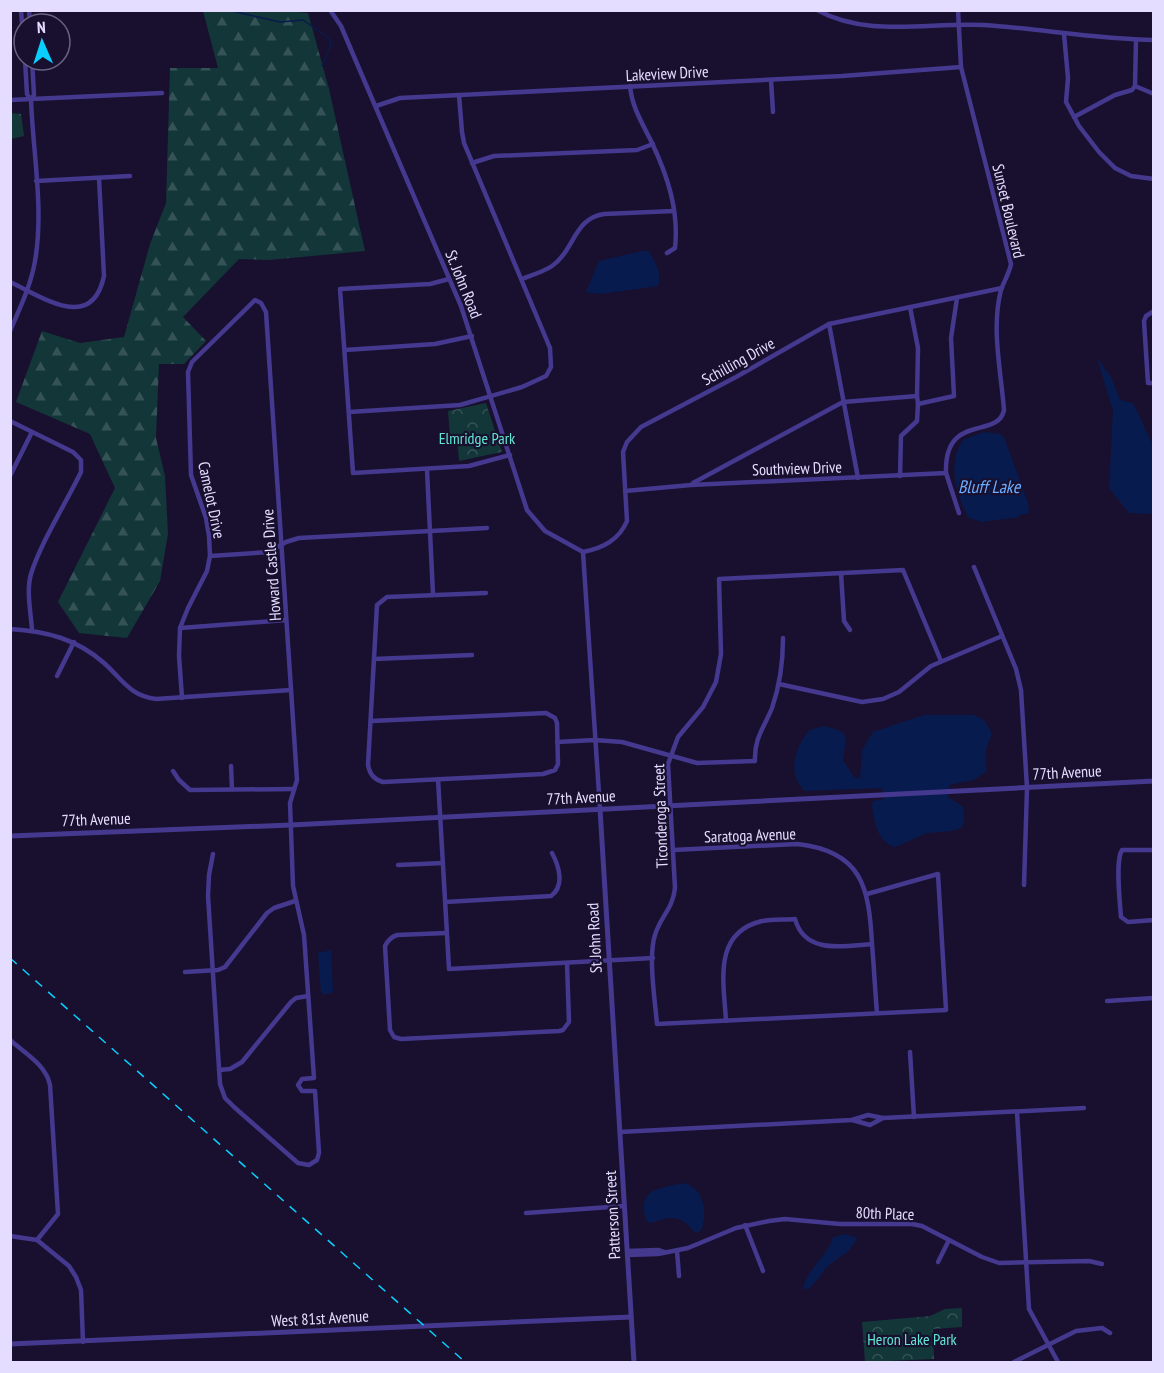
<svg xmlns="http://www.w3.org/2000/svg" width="1164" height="1373" font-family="'PT Sans Narrow',sans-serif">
	<defs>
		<pattern id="forest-firs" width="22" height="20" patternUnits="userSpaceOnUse" patternTransform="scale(1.5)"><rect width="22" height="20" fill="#133638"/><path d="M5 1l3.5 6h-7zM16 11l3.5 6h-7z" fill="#355356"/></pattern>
		<pattern id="park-crowns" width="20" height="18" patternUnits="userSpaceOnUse" patternTransform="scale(1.5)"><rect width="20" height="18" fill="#133638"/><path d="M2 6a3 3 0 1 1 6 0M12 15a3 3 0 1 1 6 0" fill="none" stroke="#355356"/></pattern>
	</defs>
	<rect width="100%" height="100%" fill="#18102e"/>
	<g fill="url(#forest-firs)">
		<polygon points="270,10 308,13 329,89 365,251 269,260 239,259 183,317 206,341 184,364 159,364 156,438 165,476 168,534 160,581 127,638 79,633 58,602 115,488 90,434 16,402 42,331 80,343 124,337 150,244 166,203 170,68 218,68 203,11"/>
		<polygon points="11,113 21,114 24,136 11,139"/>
	</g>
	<g fill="url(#park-crowns)">
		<polygon points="486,403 502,452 459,461 457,436 450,436 448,411"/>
		<polygon points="962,1308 962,1327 933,1329 934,1359 865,1362 862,1322 930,1316 945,1309"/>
	</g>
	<g fill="#081b4f">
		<path d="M642,251H648C655,260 662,274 658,286L601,294L586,292L599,261Z"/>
		<polygon points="1097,358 1111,377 1120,400 1133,403 1152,443 1153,514 1129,513 1109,488 1113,411"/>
		<path d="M984,432L1000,434L1004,437L1028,503L1029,513L1019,515V517L981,522L968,517C956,493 947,464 963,440Z"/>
		<path d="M924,715H974L984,720L992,733L986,749V772L973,780L949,785L948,797L963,807L964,823L961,828L951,831L927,833L895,847C877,842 875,822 872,806L873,801L884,799L882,788L805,791C786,773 795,747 810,730L825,726L843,732L846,740L843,760L854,777L860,779L862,750L873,732Z"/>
		<polygon points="331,950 333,992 324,995 321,992 318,953"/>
		<path d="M685,1183C705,1191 707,1211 702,1229L698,1233C692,1231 691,1227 686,1223C676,1215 663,1218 652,1223L647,1222C635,1188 661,1188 685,1183Z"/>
		<path d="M846,1234L857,1238C852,1252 838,1257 827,1267C819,1275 816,1286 804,1290C801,1276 829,1254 833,1237Z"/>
	</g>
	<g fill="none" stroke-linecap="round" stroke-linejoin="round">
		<polyline stroke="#081b4f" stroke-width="1.5" points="227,10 280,22 303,20 329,38 331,43 329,51 322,66"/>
		<g stroke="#44398f" stroke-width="4.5">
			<polyline points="21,10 24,52"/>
			<polyline points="29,10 30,24"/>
			<polyline points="330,10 341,26 361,73 461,306 527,510 545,531 583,552"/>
			<path d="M817,10C868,38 928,22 984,25C1041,29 1097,39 1154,40"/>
			<polyline points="1064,34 1068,78 1066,102 1079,126 1099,152 1115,168 1131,176 1154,179"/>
			<polyline points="25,60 27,94 31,100"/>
			<polyline points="771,80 773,112"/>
			<path d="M630,86C632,108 643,124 652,143C668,177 679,211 675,248L667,253"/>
			<polyline points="1135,86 1136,40"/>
			<polyline points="10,100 162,93"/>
			<polyline points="376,106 400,98 842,76 961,67"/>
			<polyline points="1074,117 1115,95 1132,90 1135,86 1154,94"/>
			<polyline points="472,163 494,156 637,150 653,144"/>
			<polyline points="36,181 130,176"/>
			<polyline points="449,279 430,284 340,289 353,473 469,466 510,455"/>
			<path d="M522,279C532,275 543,272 552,266C574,251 574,218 604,214L674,211"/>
			<path d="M10,282C43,297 92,333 104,276L99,178"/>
			<polyline points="910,307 918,348 917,396"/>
			<polyline points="1154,311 1146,316 1144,321 1148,383 1154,383"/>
			<polyline points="829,324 858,478"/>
			<path d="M10,331C20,308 31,285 35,261C44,209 33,153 31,100L34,95L32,60"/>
			<polyline points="345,350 435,344 472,336"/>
			<polyline points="349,412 460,405 522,387 546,376 551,367 550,348 464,143 462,132 459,95"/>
			<path d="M10,421L73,452L81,460V472C66,503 41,542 31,574C26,591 31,613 32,630"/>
			<polyline points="427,470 433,594"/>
			<polyline points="946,473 959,513"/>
			<polyline points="10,476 32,432"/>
			<polyline points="900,476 901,436 917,421 918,404"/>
			<polyline points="693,483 843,402 917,396 918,404 954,396 951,338 957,298"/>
			<path d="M625,491L691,485L946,473C944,412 998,440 1004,410C1001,371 991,328 1001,290C1004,281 1009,274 1011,264L961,67L958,10"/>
			<path d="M583,552C603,548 619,540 627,521L623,452L627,442L641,427L736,377L829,324L1002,288"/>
			<polyline points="583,552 600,809"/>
			<polyline points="210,556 269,552 286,542 299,538 487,528"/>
			<polyline points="974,567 1016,669 1021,690 1027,788 1024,885"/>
			<polyline points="841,573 844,621 850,630"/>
			<polyline points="180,628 286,620"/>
			<path d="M10,629C46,631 77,639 104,663C123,680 129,695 156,699L291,690"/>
			<polyline points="374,659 472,655"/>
			<polyline points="57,676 74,642"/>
			<polyline points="779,684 862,702 883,699 899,692 931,666 1002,636"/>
			<polyline points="182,698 179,656 180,628 188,608 207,571 210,556 209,536 206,518 191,475 188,372 192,362 255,300 261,303 266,312 297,780 290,803 293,886 304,935 314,1078 302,1079 298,1085 302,1091 315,1091 319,1153 317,1160 309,1165 298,1163 234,1107 225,1098 220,1084 208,896 209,875 213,854"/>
			<path d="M371,721L546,713L555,718L557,723L558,764L555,770L543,774L383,782C374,779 370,775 368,765L377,605L387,597L486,593"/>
			<path d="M557,742L595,740L622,742L697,763L755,761C754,738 764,728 772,708C780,685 783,662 783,638"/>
			<polyline points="231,766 232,789"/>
			<polyline points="173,771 179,780 190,790 294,789"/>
			<polyline points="438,779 449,969 653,958"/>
			<path d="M673,850L797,844C862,851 869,887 872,944C874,967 875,990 877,1013"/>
			<path d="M1154,850H1122C1115,861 1120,903 1121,917L1128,922L1154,920"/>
			<polyline points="398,865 443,863"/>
			<path d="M867,894L938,874L946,1010L657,1024C655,1001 648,956 655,935C660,917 673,909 675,888L668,764L678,737L703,707L716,682L721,654L719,579L903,570L941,661"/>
			<path d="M445,902L551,896C565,886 559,866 552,853"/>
			<path d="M446,933L397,935C391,937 388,940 385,946L390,1030L394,1037L401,1039L559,1031L563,1030L569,1022L567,963"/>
			<polyline points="185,972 218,970 225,967 267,913 274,908 295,901"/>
			<polyline points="1107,1001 1154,998"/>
			<path d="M726,1021C724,983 712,933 762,921C773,919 785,920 795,919C805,955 844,946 872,944"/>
			<path d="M10,1040C25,1053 46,1065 50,1085L58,1214L37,1240"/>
			<polyline points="910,1052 914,1117"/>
			<polyline points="219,1070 230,1069 242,1062 291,1002 296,998 308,996"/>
			<polyline points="1017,1112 1029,1309 1058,1362"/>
			<polyline points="852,1120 870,1125 883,1118"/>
			<polyline points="620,1132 852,1120 868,1115 883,1118 1084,1108"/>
			<polyline points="526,1213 624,1206"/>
			<polyline points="745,1225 763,1271"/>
			<polyline points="10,1236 37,1240 69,1266 76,1277 81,1290 83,1342"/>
			<polyline points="627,1251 658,1250 664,1252"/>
			<polyline points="677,1251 679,1276"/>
			<polyline points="627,1255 658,1254 688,1248 736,1228 769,1221 785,1219 840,1224 912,1224 922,1226 982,1257 999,1263 1089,1261 1102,1264"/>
			<polyline points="938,1262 949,1240"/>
			<polyline points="1014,1362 1076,1331 1102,1328 1110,1333"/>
		</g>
		<g stroke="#44398f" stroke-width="5">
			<polyline points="600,809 634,1362"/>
			<polyline points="10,836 291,825 1154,781"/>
			<polyline points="10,1344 631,1317"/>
		</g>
		<polyline stroke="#09cfff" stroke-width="1.5" stroke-dasharray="9 8" stroke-linecap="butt" points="10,958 465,1362"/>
	</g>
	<g text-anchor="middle" stroke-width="4.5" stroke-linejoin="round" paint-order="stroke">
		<g font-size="16" fill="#e4ddff" stroke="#18102e">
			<text transform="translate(667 73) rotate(-3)" y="6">Lakeview Drive</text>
			<text transform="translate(1009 211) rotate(77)" y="6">Sunset Boulevard</text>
			<text transform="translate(464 284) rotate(68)" y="6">St. John Road</text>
			<text transform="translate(738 361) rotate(-29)" y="6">Schilling Drive</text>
			<text transform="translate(797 468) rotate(-2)" y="6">Southview Drive</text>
			<text transform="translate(212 500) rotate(78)" y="6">Camelot Drive</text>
			<text transform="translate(271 565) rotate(-94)" y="6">Howard Castle Drive</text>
			<text transform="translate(1067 772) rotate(-3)" y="6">77th Avenue</text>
			<text transform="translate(581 797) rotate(-3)" y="6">77th Avenue</text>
			<text transform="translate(660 816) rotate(-92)" y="6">Ticonderoga Street</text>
			<text transform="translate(96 819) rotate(-2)" y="6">77th Avenue</text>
			<text transform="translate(750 835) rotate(-2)" y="6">Saratoga Avenue</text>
			<text transform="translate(594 938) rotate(-93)" y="6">St John Road</text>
			<text transform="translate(885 1213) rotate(2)" y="6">80th Place</text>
			<text transform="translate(612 1215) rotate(-93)" y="6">Patterson Street</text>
			<text transform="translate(320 1318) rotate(-3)" y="6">West 81st Avenue</text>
		</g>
		<g font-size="16" fill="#60e8d3" stroke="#18102e">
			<text x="477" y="444">Elmridge Park</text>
			<text x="912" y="1345">Heron Lake Park</text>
		</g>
		<g font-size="18" font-style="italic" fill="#6bacff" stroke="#18102e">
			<text x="989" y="493">Bluff Lake</text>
		</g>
	</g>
	<rect width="1164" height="1373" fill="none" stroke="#e4ddff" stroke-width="24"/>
	<g transform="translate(42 42) rotate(357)"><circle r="28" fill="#18102e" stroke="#6a6282" stroke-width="1.5"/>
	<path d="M0-4.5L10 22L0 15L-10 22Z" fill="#09cfff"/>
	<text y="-9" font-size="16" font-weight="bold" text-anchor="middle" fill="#e4ddff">N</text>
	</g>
</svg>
